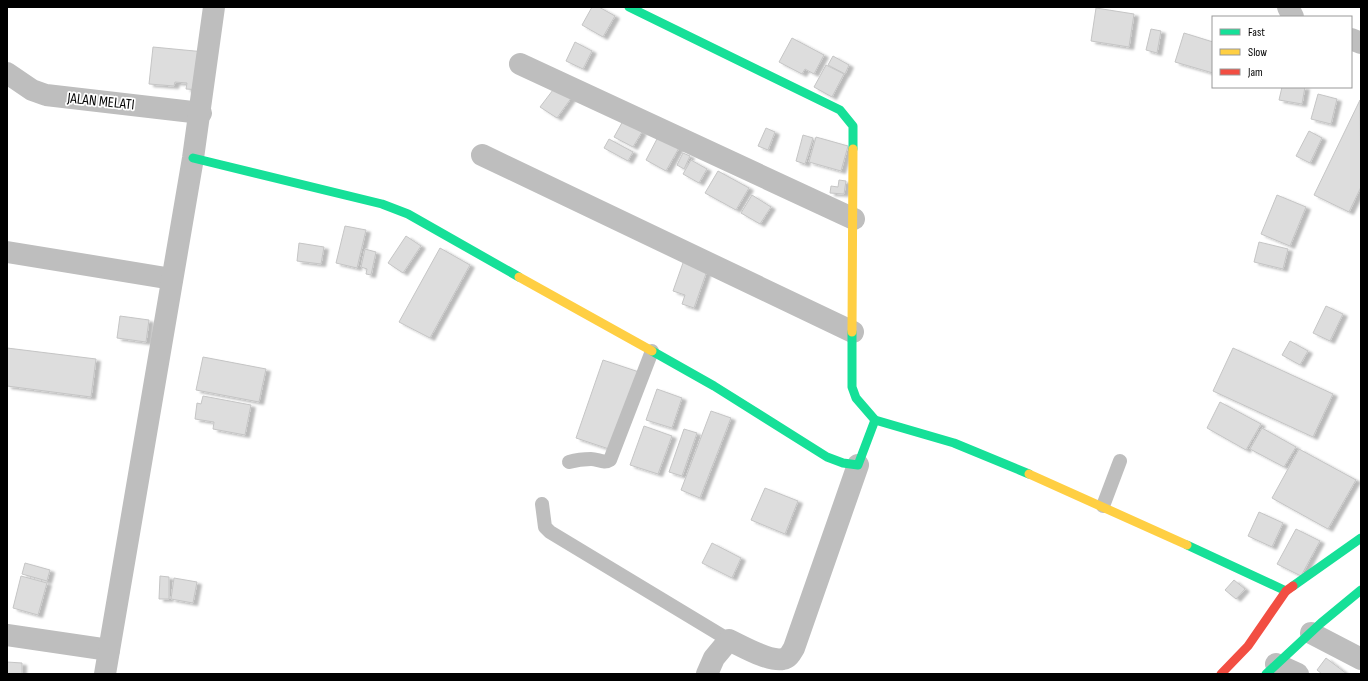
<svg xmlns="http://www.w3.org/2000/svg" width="1368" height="681" font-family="'Sofia Sans Condensed',sans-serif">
	<defs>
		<filter id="shadow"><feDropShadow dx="4.5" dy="2.5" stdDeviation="1" flood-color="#0004"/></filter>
	</defs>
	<rect width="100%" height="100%" fill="#fff"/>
	<g fill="#ddd" stroke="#c5c5c5" filter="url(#shadow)">
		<polygon points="592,7 599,7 615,16 603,37 582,25"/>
		<polygon points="1096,8 1134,14 1129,47 1091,41"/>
		<polygon points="1151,29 1161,31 1157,53 1146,50"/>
		<polygon points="1184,33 1213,42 1213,73 1175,62"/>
		<polygon points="792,38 824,55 814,74 805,69 802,74 779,62"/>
		<polygon points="575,42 592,51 583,69 566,61"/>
		<polygon points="153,47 205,52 201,90 186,89 187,83 175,82 174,86 149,84"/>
		<polygon points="833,56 849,65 845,74 828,65"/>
		<polygon points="826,65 844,74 832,97 814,87"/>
		<polygon points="556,86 572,97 557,118 540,107"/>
		<polygon points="1282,87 1305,87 1302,104 1279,100"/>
		<polygon points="1318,94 1337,99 1331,124 1311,119"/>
		<polygon points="1360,100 1361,187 1349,212 1314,195"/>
		<polygon points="623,121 642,132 633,147 614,137"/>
		<polygon points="766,128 775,132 768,150 758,146"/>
		<polygon points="1309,131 1322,138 1310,163 1296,156"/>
		<polygon points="803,135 813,138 805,164 796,161"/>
		<polygon points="658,137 679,148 666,171 646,160"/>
		<polygon points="816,137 848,146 841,171 809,162"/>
		<polygon points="609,139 633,152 628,161 604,148"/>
		<polygon points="683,153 690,156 684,169 677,165"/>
		<polygon points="691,160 707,169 699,183 683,174"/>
		<polygon points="718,171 749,188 736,210 705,193"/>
		<polygon points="839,180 846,181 844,194 830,193 831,186 838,187"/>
		<polygon points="752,195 771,207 760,224 741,213"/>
		<polygon points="1277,195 1306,207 1290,246 1261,234"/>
		<polygon points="345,226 366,230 357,268 336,263"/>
		<polygon points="406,236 421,246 403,273 388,263"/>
		<polygon points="1259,242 1288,249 1283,269 1254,262"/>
		<polygon points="299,243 324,247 321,264 297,261"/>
		<polygon points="440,248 470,265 430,338 399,322"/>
		<polygon points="365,249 376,252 371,275 366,274 367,269 361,267"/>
		<polygon points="684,260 708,268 694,308 682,304 685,295 673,291"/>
		<polygon points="1326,306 1343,314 1330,341 1313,333"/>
		<polygon points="120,316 149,320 146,342 117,338"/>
		<polygon points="1290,341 1308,351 1300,365 1282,355"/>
		<polygon points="7,348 96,359 91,397 7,386"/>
		<polygon points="1233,348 1333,394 1313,437 1213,391"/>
		<polygon points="203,357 266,369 259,402 196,390"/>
		<polygon points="603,360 639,372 612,450 576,438"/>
		<polygon points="657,389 682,398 672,428 646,420"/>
		<polygon points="203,396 251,405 245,435 213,429 214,422 195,419 197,403 201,404"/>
		<polygon points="1220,402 1261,424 1246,450 1207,428"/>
		<polygon points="711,411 731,418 700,498 681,490"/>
		<polygon points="644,426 672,436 658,474 630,465"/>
		<polygon points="1262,428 1296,447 1284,467 1250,449"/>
		<polygon points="684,429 697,433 682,476 669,472"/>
		<polygon points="1299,449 1356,480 1328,529 1272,498"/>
		<polygon points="765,488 798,501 785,534 751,520"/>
		<polygon points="1259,512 1283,523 1272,547 1248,536"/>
		<polygon points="1296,529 1320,541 1301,576 1277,564"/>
		<polygon points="712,543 741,558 732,578 702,563"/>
		<polygon points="25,563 50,570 47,581 22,574"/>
		<polygon points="21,576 47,583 38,615 13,608"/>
		<polygon points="160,576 169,577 169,599 159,599"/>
		<polygon points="174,578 197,582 193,603 171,599"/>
		<polygon points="1234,580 1245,589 1236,599 1225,590"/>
		<polygon points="1326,658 1347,674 1322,674 1317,670"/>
		<polygon points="7,662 22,663 22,674 7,674"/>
	</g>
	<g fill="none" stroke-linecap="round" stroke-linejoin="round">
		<g stroke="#bebebe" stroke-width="14">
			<path d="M569,462C576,460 584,459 591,459C598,459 604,464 610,460L652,351"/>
			<polyline points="542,504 545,527 550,532 729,640"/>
			<polyline points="1103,506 1120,461"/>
		</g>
		<g stroke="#bebebe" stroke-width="22">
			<polyline points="1288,7 1293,17"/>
			<polyline points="1351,39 1361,43"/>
			<polyline points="520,64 854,219"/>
			<polyline points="7,73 32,90 46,95 201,113"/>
			<polyline points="482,155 853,332"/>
			<polyline points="7,252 172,279"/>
			<polyline points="1311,633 1361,659"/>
			<polyline points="7,635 109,650"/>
			<polyline points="1276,664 1298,674"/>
			<polyline points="105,674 193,158 214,7"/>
			<path d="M707,674L714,658L729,640C742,646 769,662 783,659C789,658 791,653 794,648L858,465"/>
		</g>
		<g stroke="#16e098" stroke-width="9">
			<polyline points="629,7 840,110 853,126 853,149"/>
			<polyline points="193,158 382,204 408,214 519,277"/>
			<polyline points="852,332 852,387 856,398 875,420 954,443 1029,474"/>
			<polyline points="652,351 714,386 827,457 843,463 858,465 875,420"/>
			<polyline points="1187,545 1286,591"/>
			<polyline points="1293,586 1361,538"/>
			<polyline points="1266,674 1321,623 1361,590"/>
		</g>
		<g stroke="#ffcf43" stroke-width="9">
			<polyline points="519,277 652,351"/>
			<polyline points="852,332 853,149"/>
			<polyline points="1029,474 1187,545"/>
		</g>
		<polyline stroke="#f24e42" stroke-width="9" points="1221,674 1248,646 1286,591 1293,586"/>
	</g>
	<g text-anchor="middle" stroke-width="3.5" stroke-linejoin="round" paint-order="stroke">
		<g font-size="15" fill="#000" stroke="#fff">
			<text transform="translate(101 101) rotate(6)" y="5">JALAN MELATI</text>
		</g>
	</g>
	<rect width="1368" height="681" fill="none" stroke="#000000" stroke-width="16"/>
	<rect x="1212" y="16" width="140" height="72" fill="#ffffff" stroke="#999999"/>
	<rect x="1220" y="29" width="20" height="6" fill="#16e098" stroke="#999999"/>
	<text x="1248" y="36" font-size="12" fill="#000000">Fast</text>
	<rect x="1220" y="49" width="20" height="6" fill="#ffcf43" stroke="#999999"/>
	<text x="1248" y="56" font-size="12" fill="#000000">Slow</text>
	<rect x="1220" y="69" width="20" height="6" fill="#f24e42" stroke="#999999"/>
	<text x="1248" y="76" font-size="12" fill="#000000">Jam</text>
</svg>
